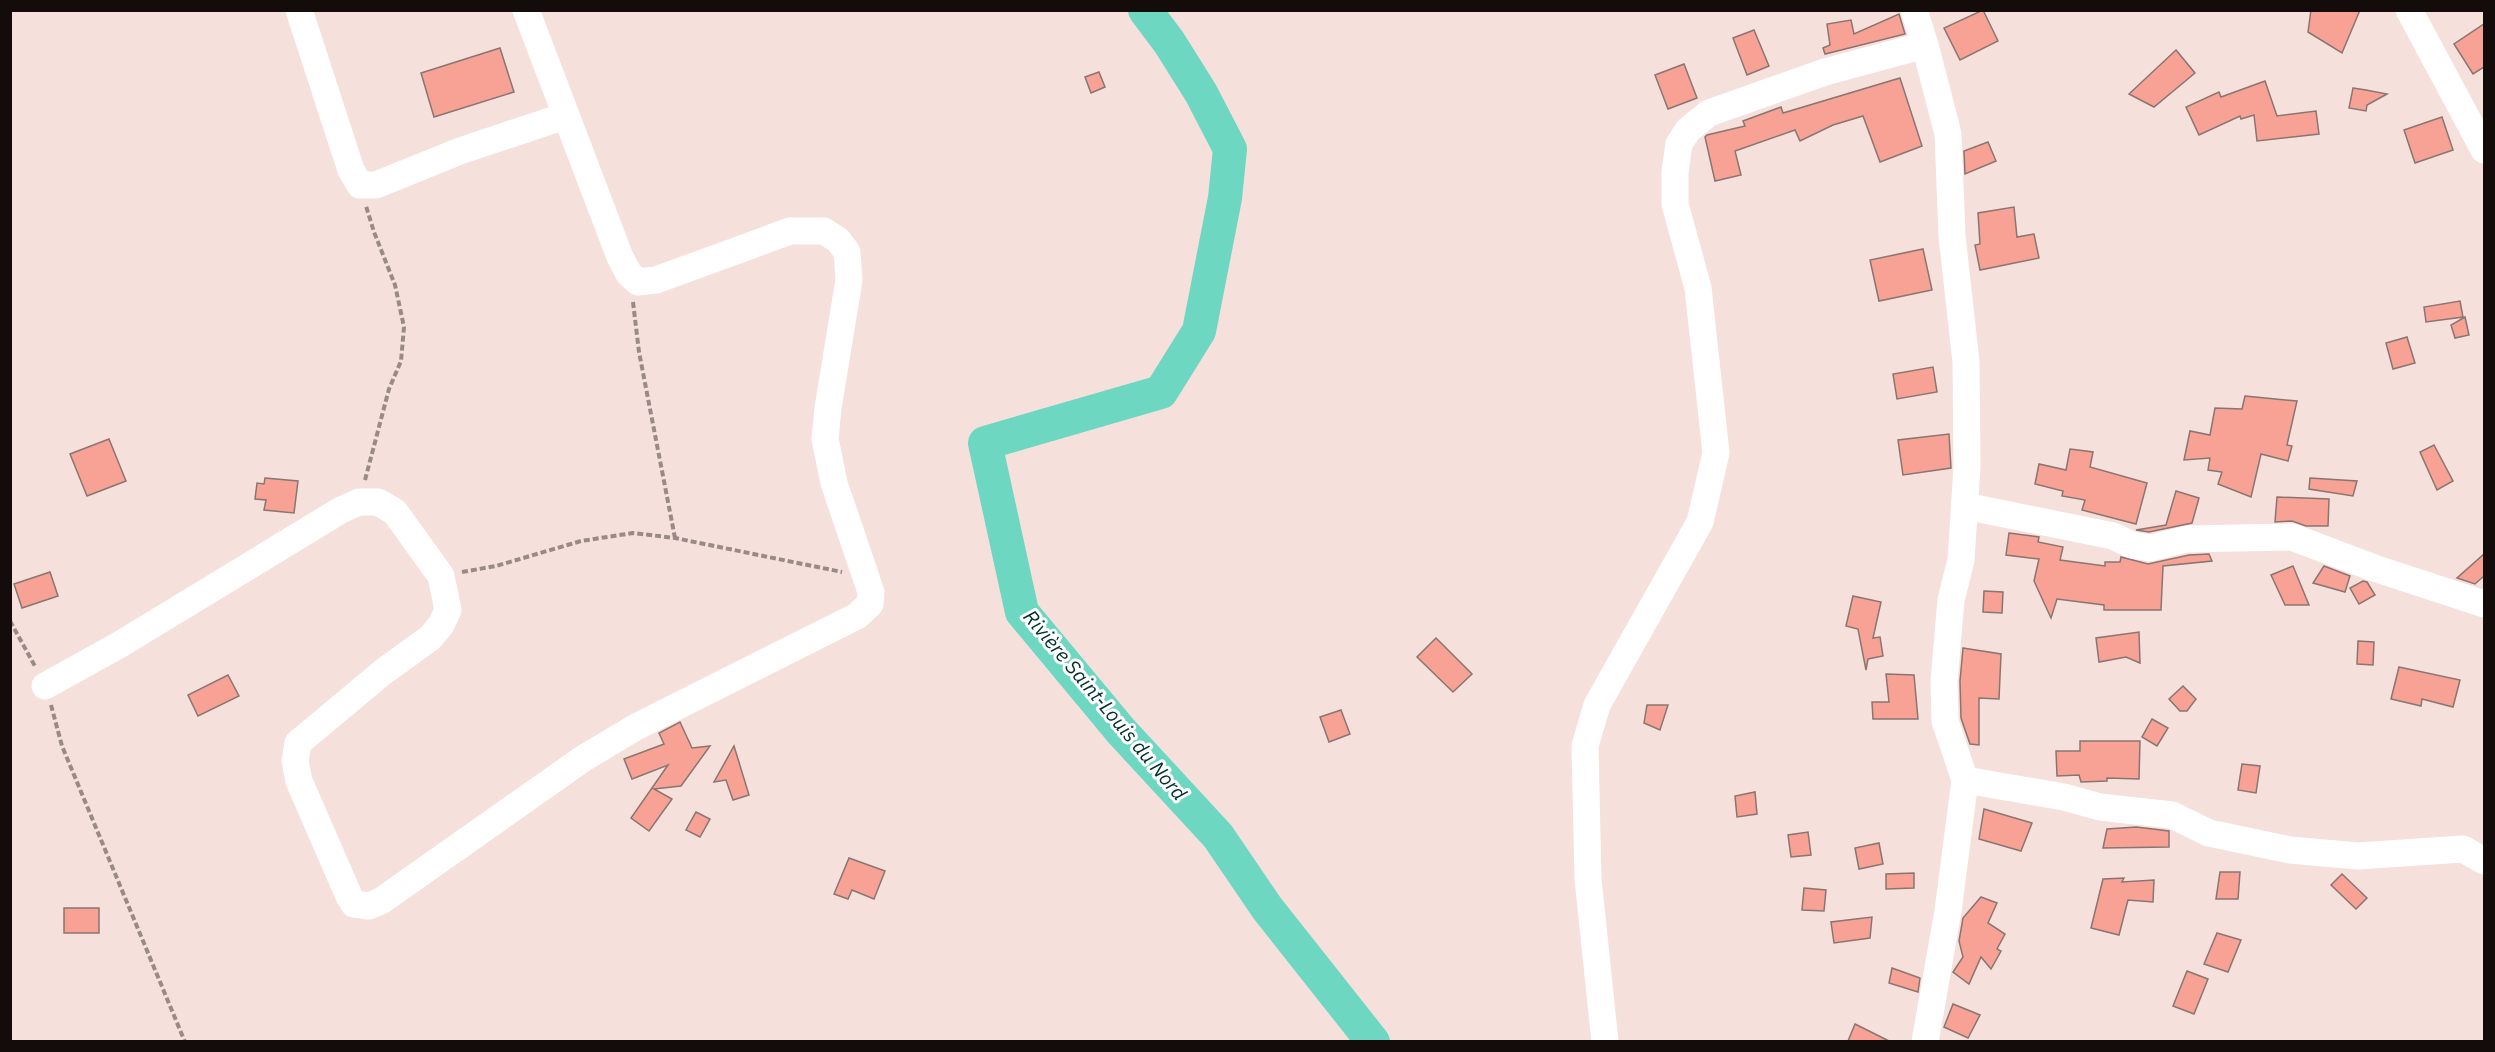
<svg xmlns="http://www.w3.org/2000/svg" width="2495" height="1052" font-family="'IBM Plex Sans',sans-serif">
	<rect width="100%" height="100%" fill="#f6e0dc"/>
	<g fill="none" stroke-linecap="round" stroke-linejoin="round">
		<polyline stroke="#6ed7c2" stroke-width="34" points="1145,10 1169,42 1201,93 1230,149 1225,198 1199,331 1161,392 985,443 1022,612 1121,731 1218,836 1267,908 1373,1042"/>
	</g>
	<g fill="#f7a295" stroke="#897571" stroke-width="1.5">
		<polygon points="1983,10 1998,41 1960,60 1944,28"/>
		<polygon points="2311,10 2360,10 2342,53 2308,32"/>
		<polygon points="1899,14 1905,34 1825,54 1823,48 1830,45 1827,24 1851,20 1854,34"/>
		<polygon points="2484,24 2484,67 2473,74 2454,44"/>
		<polygon points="1754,30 1769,66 1747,75 1733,38"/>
		<polygon points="500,48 514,92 434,117 421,73"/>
		<polygon points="2176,50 2195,73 2154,107 2129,94"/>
		<polygon points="1684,64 1697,98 1668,109 1655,75"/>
		<polygon points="1099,72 1105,87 1091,93 1085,77"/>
		<polygon points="1900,78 1922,146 1880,162 1863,116 1833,125 1800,141 1795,130 1735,151 1741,175 1715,181 1705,137 1707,135 1745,126 1743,121 1781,107 1783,113"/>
		<polygon points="2265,81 2277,116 2316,111 2319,134 2257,141 2254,115 2241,119 2240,116 2199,135 2186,107 2219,92 2221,97"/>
		<polygon points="2353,88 2366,90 2387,94 2367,105 2366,111 2349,108"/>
		<polygon points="2442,117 2453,150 2415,163 2404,130"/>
		<polygon points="1988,142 1996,161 1965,174 1964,151"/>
		<polygon points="2014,207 2017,237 2034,234 2039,258 1980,270 1975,245 1980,244 1978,213"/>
		<polygon points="1923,249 1932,290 1879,301 1870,260"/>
		<polygon points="2460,301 2463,317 2426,322 2424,307"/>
		<polygon points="2465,317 2469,335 2455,338 2451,325"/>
		<polygon points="2407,337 2415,363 2393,369 2386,343"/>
		<polygon points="1933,367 1937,392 1897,399 1893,374"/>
		<polygon points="2245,396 2297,401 2287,445 2292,446 2288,461 2261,454 2251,497 2218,484 2222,472 2208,470 2210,458 2184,460 2190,431 2210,435 2215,408 2242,409"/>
		<polygon points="1949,434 1951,468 1903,475 1898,440"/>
		<polygon points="109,439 126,481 87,496 70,454"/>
		<polygon points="2434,445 2453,481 2437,490 2420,452"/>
		<polygon points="2070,449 2093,452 2090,467 2147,483 2136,524 2082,510 2085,500 2062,496 2063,491 2035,484 2039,464 2066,470"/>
		<polygon points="265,478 298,481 294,513 264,510 266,500 255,499 257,483 264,484"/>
		<polygon points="2310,478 2357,481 2353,496 2309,489"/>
		<polygon points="2176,491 2199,498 2192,523 2149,532 2136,530 2166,525"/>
		<polygon points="2277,497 2329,499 2328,526 2306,526 2292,521 2275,522"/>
		<polygon points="2009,533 2039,537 2038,542 2063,547 2060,560 2105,566 2105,562 2120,562 2121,557 2148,564 2189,555 2209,554 2212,561 2163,566 2161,610 2104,610 2104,605 2057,599 2051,618 2034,581 2039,559 2006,555"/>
		<polygon points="2484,554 2484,576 2475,584 2457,578"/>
		<polygon points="2293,566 2309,605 2285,605 2271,575"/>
		<polygon points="2324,566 2350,576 2345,592 2313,583"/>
		<polygon points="50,572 58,596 22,608 14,584"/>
		<polygon points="2363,581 2367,582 2375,595 2359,604 2350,588"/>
		<polygon points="1984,591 2003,592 2002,613 1983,612"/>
		<polygon points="1853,596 1881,602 1873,638 1880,637 1883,656 1868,659 1866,670 1858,629 1846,626"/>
		<polygon points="2139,632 2140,663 2126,657 2099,662 2096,638"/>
		<polygon points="1436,638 1472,674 1453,692 1417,657"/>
		<polygon points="2358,641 2374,642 2373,665 2357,664"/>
		<polygon points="1963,648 2001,654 1999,699 1979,698 1979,745 1970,744 1961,718 1960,681"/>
		<polygon points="2399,667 2460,680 2453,707 2422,699 2421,706 2391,699"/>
		<polygon points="1886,674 1914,675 1918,719 1873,719 1872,702 1889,702"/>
		<polygon points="228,675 239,696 198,716 188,695"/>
		<polygon points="2183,686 2196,699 2187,711 2180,711 2169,699"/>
		<polygon points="1647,705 1668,705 1660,730 1644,723"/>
		<polygon points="1341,710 1350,734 1329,742 1320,717"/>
		<polygon points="2152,719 2168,728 2157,746 2142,737"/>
		<polygon points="680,722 692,748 710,746 681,786 654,789 672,799 649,831 631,818 668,765 632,779 624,759 664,744 659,733"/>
		<polygon points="2080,741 2140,741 2139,779 2107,778 2107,781 2081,782 2079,775 2057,776 2056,751 2080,751"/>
		<polygon points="734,746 749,795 733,800 726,780 714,782"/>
		<polygon points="2242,764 2260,766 2256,793 2238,790"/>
		<polygon points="1755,792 1757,814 1737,817 1735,796"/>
		<polygon points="1984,809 2032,823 2021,851 1979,839"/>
		<polygon points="696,812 710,819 700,837 686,830"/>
		<polygon points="2136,827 2169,831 2169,847 2103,848 2107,829"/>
		<polygon points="1808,832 1811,855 1791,857 1788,835"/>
		<polygon points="1879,843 1883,864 1859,869 1855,848"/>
		<polygon points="849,858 885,871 874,899 852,890 848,899 834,894"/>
		<polygon points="2220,872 2240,872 2238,899 2216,899"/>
		<polygon points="1914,873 1914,888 1886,889 1886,874"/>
		<polygon points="2342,874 2367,898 2356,909 2331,885"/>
		<polygon points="2124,878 2122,882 2154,880 2153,902 2128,900 2119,935 2091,928 2103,879"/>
		<polygon points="1804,888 1826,890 1824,911 1802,910"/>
		<polygon points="1981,897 1997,903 1988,923 2005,934 1997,949 2001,951 1991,969 1981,957 1969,984 1953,972 1963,957 1959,941 1963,918"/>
		<rect x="64" y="908" width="35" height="25"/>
		<polygon points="1872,917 1870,938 1834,943 1831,922"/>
		<polygon points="2217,933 2241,940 2228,972 2204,964"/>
		<polygon points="1892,968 1920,978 1918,992 1889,983"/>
		<polygon points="2187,971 2208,979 2194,1014 2173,1006"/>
		<polygon points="1953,1004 1980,1015 1968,1038 1944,1027"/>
		<polygon points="1855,1024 1889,1041 1848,1041"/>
	</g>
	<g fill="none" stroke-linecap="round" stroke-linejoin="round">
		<g stroke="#9a8a87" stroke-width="4" stroke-dasharray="6 3" stroke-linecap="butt">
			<polyline points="633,302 639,352 675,538"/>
			<polyline points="365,480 389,389 401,361 404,327 395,285 374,232 366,206"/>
			<polyline points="462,572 496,566 581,541 633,533 675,538 842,572"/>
			<polyline points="10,621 36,668"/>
			<polyline points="51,705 62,746 185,1042"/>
		</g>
		<g stroke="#fff" stroke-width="27">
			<polyline points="299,10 351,170 360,185 376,185 460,151 565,116"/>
			<polyline points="1914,10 1925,45 1948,134 1952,236 1966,362 1967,467 1961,560 1951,600 1944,681 1945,721 1965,780 1948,911 1925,1042"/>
			<polyline points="2409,10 2484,150"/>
			<polyline points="1965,506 2113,536 2132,545 2150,548 2187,539 2292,537 2374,568 2484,604"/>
			<polyline points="45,686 119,645 341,510 359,502 378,502 395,512 441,576 448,610 441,625 430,638 383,672 298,743 295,761 299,781 349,896 354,904 369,906 381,901 584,758 636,727 857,616 870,604 871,592 834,483 825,439 828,408 849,280 847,252 838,240 824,231 790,231 656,280 638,282 629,274 620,257 526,10"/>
			<polyline points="1965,780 2064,797 2100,807 2172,815 2209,833 2290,850 2358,856 2463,849 2484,861"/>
			<polyline points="1605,1042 1588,879 1585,746 1597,705 1700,522 1716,453 1698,288 1675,204 1675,172 1679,144 1688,130 1709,113 1825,72 1925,45"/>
		</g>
	</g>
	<g text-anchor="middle" stroke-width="6" stroke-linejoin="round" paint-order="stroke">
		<g font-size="20" font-style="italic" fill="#003129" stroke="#fff">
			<text transform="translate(1105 705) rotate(50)" y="7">Rivière Saint-Louis du Nord</text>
		</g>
	</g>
	<rect width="2495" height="1052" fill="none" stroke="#140c0b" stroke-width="24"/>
</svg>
